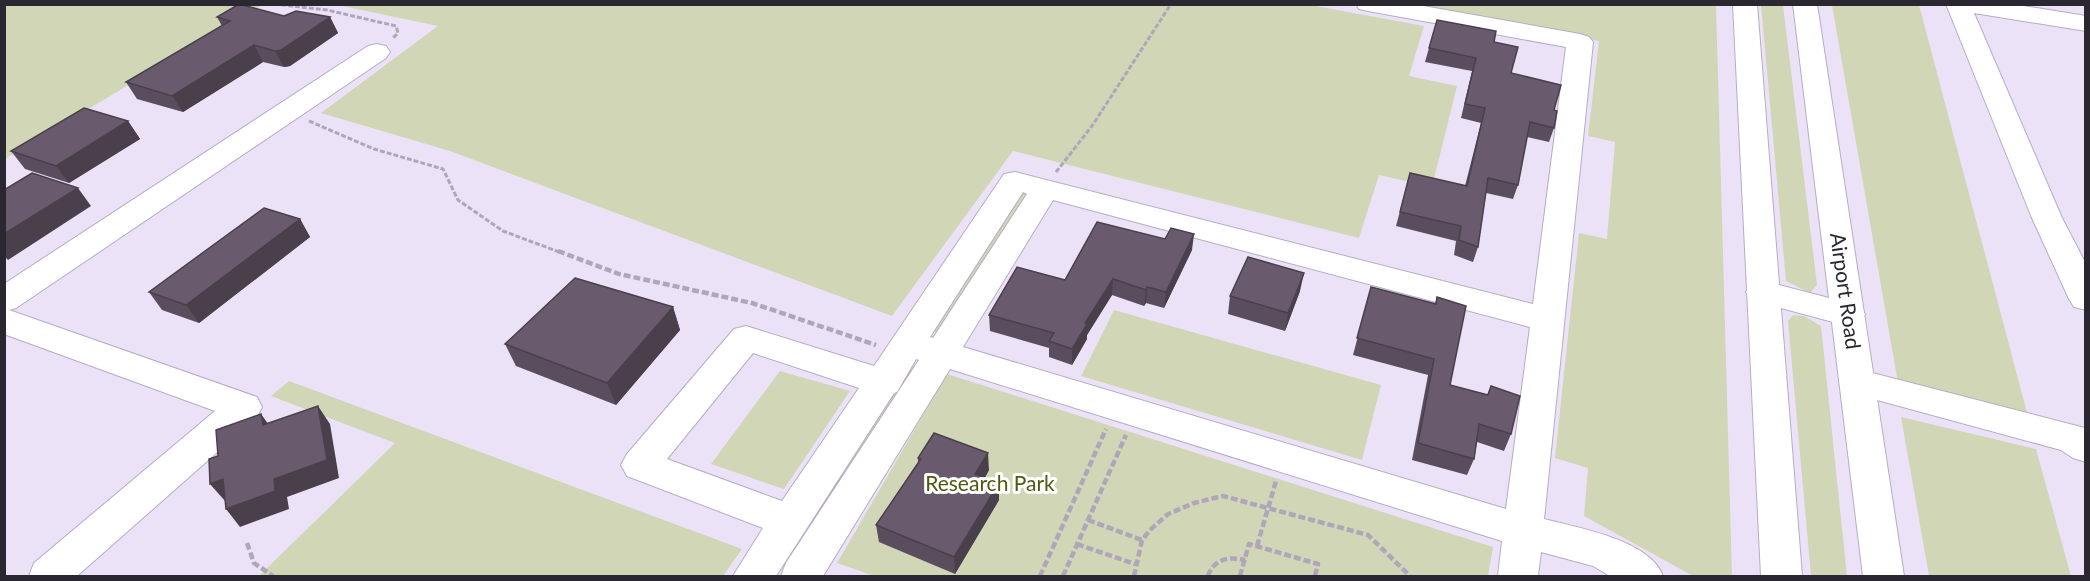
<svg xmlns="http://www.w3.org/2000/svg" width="2090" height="581" font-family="Lato,sans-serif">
	<rect width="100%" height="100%" fill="#ece2f8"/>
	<g fill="#d1d6b7">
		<polygon points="333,4 1310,5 1424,26 1409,76 1457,86 1432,187 1379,175 1359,238 1013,151 892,316 450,151 321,113 438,26"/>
		<polygon points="5,5 262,5 5,159"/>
		<polygon points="1405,5 1716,5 1732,576 1693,576 1584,516 1588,468 1555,458 1579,233 1607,239 1615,142 1588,136 1599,41"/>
		<polygon points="1761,5 1783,5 1817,285 1810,293 1786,281"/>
		<polygon points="1832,5 1919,5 2029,420 1898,383"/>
		<polygon points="1024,188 1029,190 938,333 932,331"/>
		<polygon points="1114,310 1381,385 1362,460 1081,376"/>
		<polygon points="1793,315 1804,316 1821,326 1847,576 1811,576 1788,321"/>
		<polygon points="909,365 916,367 794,558 786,555"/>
		<polygon points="780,371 850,391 784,489 711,464"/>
		<polygon points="947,374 1493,547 1488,576 874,576 837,563"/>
		<polygon points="289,381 742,549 723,576 259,576 395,443 271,396"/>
		<polygon points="1901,417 2036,449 2071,576 1929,576"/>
	</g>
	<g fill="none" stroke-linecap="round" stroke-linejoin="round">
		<defs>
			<g id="minor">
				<path d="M1356,4H1412L1580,34L1589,37L1593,42L1544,519C1579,528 1650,540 1663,576H1610L1593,566L1541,552L1538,576H1498L1502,541L950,369L823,576H781L786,563L919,360L916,359L897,392L894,393L776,576H733L763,528L627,476L621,465L627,454L734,329L746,326L874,366L1004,174L1015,172L1533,304L1566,47L1368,11L1359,9ZM1023,192L1027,194L933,338L930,337ZM1053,200L1530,327L1506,509L963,347ZM753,353L859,388L782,501L667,459Z"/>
				<polygon points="1946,4 2011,4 2086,16 2086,31 1974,13 2062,218 2086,264 2086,310 2074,307 2069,299 2032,218"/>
				<polygon points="377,44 386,46 390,52 386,58 16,308 9,310 257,397 262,407 257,417 77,576 29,576 34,563 215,411 4,334 4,284 368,46"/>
				<polygon points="1763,281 1860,306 1865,314 1860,322 1848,326 1751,300 1746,292 1751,284"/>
				<polygon points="1857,369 2085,428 2086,462 2073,458 2061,450 1844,391 1839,382 1844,373"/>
			</g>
			<g id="highway">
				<polygon points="1733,4 1757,4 1802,576 1761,576"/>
				<polygon points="1793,4 1817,4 1904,576 1863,576"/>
			</g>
		</defs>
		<use href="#minor" stroke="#b6adc2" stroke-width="2"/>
		<use href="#highway" stroke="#b6adc2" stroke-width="2"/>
		<g stroke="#afa7b9" stroke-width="3" stroke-dasharray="5 2" stroke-linecap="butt">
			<polyline points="274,4 327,10 396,26 398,33 392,39"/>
			<polyline points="309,121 374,149 443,169 458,200 503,231 562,253"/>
			<polyline points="1056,172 1092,126 1171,4"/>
		</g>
		<g stroke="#afa7b9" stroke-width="4.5" stroke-dasharray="7 3" stroke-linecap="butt">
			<polyline points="558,251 619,274 752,303 876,345"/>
			<polyline points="1088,520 1142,540"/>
			<polyline points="247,543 254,563 273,576"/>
			<polyline points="1077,544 1135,564"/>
			<polyline points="1257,546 1276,481"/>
			<polyline points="1040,576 1106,429"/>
			<polyline points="1063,576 1126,435"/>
			<polyline points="1134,576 1142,540 1149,531 1168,514 1194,503 1223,496 1368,535 1410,576"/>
			<path d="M1208,576C1214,559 1228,556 1245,560"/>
			<polyline points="1240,576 1249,544 1318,564 1315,576"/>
		</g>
		<use href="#minor" fill="#fff" fill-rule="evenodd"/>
		<use href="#highway" fill="#fff" fill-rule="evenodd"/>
	</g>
	<g fill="#5a4e5e">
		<polygon points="284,16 330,17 338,33 290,66 284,67 263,62 183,112 137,99 126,82 222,26 217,17"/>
		<polygon points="1437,20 1494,42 1511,73 1554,110 1554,128 1549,142 1527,137 1518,185 1513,199 1486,193 1478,247 1473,262 1454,255 1456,241 1396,226 1410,173 1465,186 1481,123 1461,118 1472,71 1425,62"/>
		<polygon points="128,121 140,139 69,183 25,169 11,151"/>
		<polygon points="300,219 310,237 199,323 162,310 149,292"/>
		<polygon points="1192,250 1164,308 1146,303 1144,306 1112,295 1087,335 1087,339 1072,365 1049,357 1049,348 990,331 989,315 1065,280"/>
		<polygon points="1371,287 1435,304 1437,297 1450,385 1487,395 1491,386 1511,434 1504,451 1477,442 1474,459 1467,475 1412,460 1428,375 1353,355"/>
		<polygon points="1300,291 1285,331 1228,314 1230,296"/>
		<polygon points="673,307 680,330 616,405 516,366 505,344"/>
		<polygon points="918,458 989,470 985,478 999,483 999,500 955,574 879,542 876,525 918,462"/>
	</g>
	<g fill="#4a404c">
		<polygon points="330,17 338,33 290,66 284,67 275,51"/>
		<polygon points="254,45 263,62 183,112 172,96"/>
		<polygon points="128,121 140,139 69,183 56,166"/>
		<polygon points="78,188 91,206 8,260 4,256 4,234"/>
		<polygon points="300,219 310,237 199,323 186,305"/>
		<polygon points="1194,234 1192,250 1164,308 1166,292"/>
		<polygon points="1304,273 1300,291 1285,331 1288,313"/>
		<polygon points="1113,279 1112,295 1087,335 1087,339 1072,365 1072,349 1085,323"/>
		<polygon points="1147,287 1146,303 1144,306 1146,290"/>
		<polygon points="673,307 680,330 616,405 607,383"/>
		<polygon points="318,406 330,424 339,478 287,497 289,509 240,527 226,509 274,479"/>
		<polygon points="261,414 274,432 263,425"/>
		<polygon points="988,453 989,470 976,491 975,474"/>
		<polygon points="223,479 225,501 210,484"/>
		<polygon points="999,483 999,500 955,574 954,557"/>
	</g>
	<g fill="#695b6d" stroke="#4a404c" stroke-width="1.5">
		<polygon points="239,4 284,16 296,11 330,17 281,50 275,51 254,45 172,96 126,82 230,21 217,17"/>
		<polygon points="1437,20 1496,31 1494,42 1518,47 1511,73 1561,85 1554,110 1557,111 1554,128 1530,122 1518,185 1488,178 1478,247 1459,240 1461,226 1400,212 1410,173 1467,186 1485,108 1465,104 1476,58 1429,48"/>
		<polygon points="84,108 128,121 56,166 11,151"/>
		<polygon points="32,173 78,188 4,234 4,190"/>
		<polygon points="264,208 300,219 186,305 149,292"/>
		<polygon points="1097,222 1165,239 1171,228 1194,234 1166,292 1147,287 1146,290 1113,279 1085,323 1087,324 1072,349 1049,341 1054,333 989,315 1017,267 1065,280"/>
		<polygon points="1248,257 1304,273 1288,313 1230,296"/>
		<polygon points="575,278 673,307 607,383 505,344"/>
		<polygon points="1371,287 1436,304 1437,297 1466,306 1450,385 1488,395 1491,386 1520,396 1511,434 1479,424 1474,459 1418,443 1434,359 1357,338"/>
		<polygon points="318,406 327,460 274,479 275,491 226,509 223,479 210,484 209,459 218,456 216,430 261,414 263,425"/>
		<polygon points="934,433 988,453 975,474 999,483 954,557 876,525 921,459 918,458"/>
	</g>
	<g text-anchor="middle" stroke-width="6" stroke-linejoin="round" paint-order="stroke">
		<g font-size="21" fill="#2b2730" stroke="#fff">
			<text transform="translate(1845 291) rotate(82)" y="7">Airport Road</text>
		</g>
		<g font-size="21" fill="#515812" stroke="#fff">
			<text x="990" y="491">Research Park</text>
		</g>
	</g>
	<rect width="2090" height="581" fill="none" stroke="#2b2730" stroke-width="12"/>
</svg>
